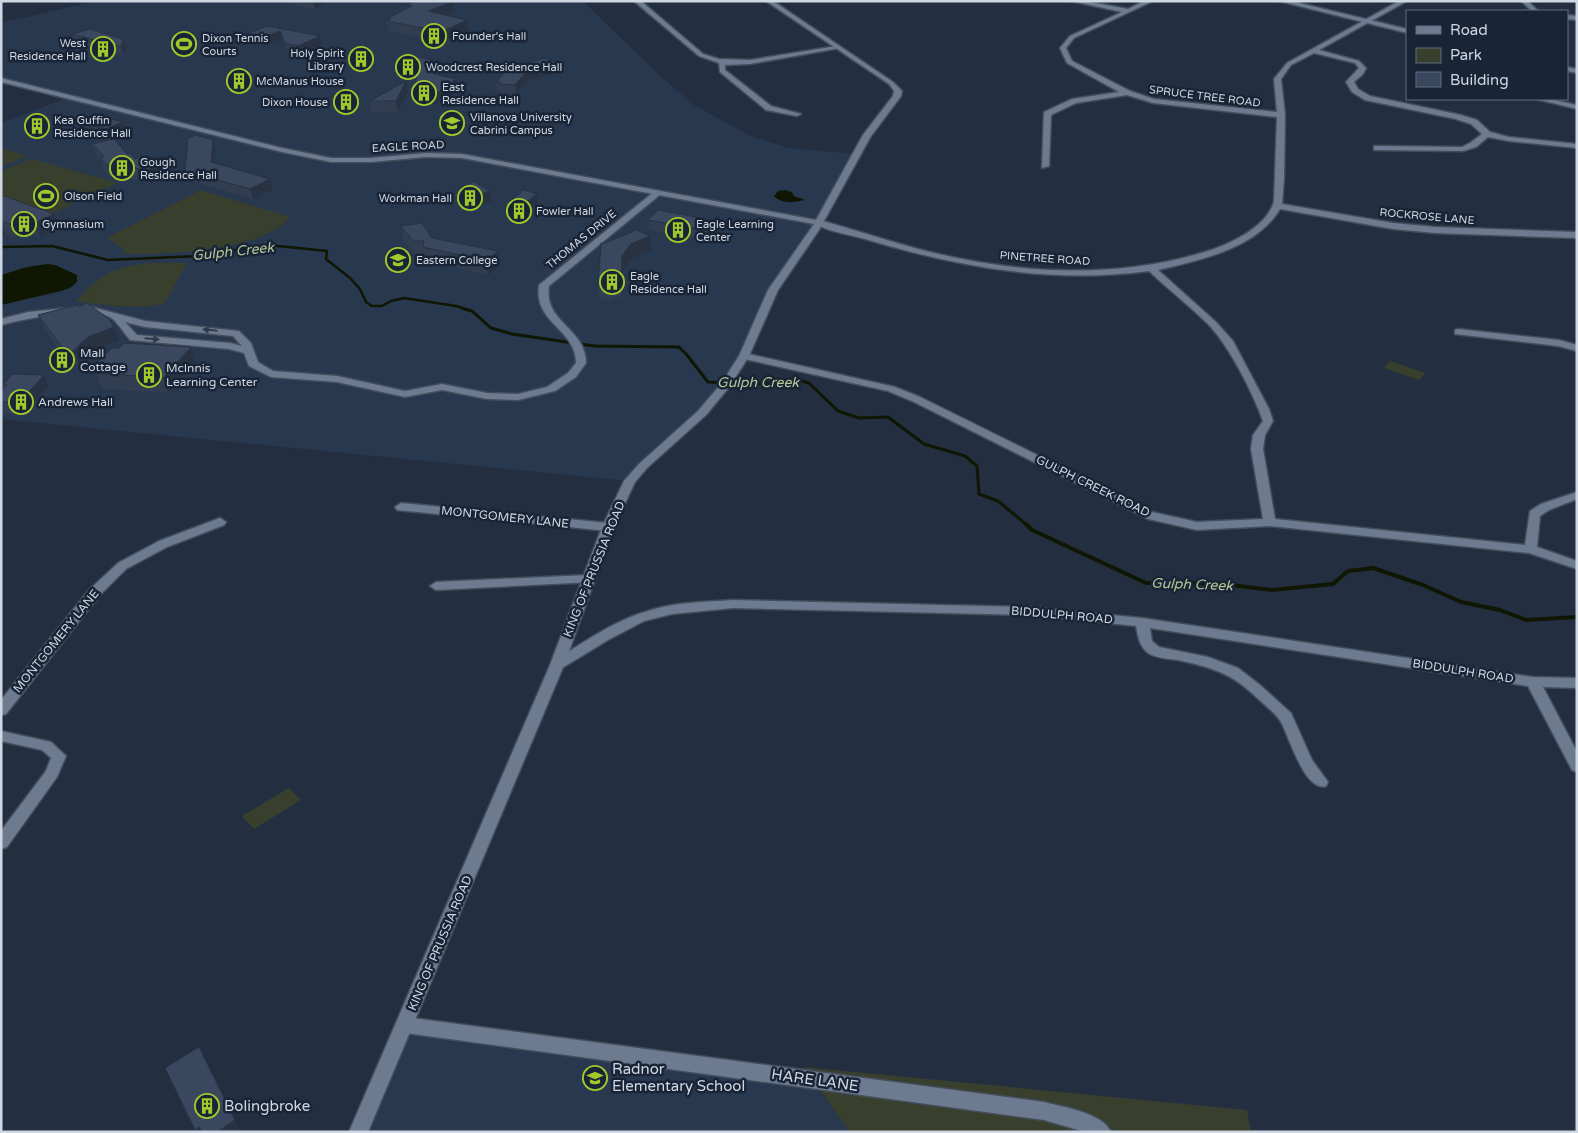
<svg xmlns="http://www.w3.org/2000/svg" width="1578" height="1133" font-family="'Varela Round',sans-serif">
	<rect width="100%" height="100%" fill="#232f41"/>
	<g fill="#28384f">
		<polygon points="96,1 583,1 657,73 694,105 750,136 789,148 854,154 824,214 773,290 725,386 630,481 1,419 1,123 70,97 1,80 1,23"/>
		<polygon points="405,1025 803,1068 850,1132 358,1132"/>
	</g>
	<g fill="#393f2d">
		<polygon points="1,148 28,156 1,167"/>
		<polygon points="32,159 118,183 45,217 1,205 1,171"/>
		<path d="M201,190L290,217C263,252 166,254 124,254V249L107,238Z"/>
		<path d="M147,263H187L165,303C138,311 104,304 76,302C99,275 111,268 147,263Z"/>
		<polygon points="1390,361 1425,373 1419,380 1384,368"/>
		<polygon points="289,788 301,800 254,829 242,816"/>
		<polygon points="803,1067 1247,1110 1251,1132 850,1132"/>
	</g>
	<g fill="#0f1602">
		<path d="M785,190L792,192L794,196L805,200C794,202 783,205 774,196L778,191Z"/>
		<polygon points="48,264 55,265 77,275 77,282 70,288 61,291 1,305 1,275 27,267"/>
	</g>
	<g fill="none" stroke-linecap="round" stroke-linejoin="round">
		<polyline stroke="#0f1602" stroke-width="2.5" points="1,247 52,246 108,260 198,256 268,245 327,251 326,259 350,278 360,289 366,302 372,306 382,306 391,301 404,298 456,306 468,310"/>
		<polyline stroke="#0f1602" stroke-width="3" points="464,309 472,311 491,328 512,334 594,346 679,347 687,355 708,382 773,384 795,379 809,383 838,411 859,418 888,417 924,444 965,456 977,466 979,494 998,501 1027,525"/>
		<polyline stroke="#0f1602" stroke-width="4" points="1026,524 1032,530 1146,583 1214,583 1272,590 1333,584 1348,571 1373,568 1423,585 1461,602 1500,610 1526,620 1577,617"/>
		<defs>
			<g id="minor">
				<polygon points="634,1 641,1 703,54 719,59 750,60 837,46 840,48 750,64 725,65 725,70 771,106 801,114 797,116 766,110 720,72 719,63 699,56"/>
				<path d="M1071,1H1085L1128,9L1144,1H1153L1074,38L1066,48L1072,61L1130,91L1154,99L1277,112L1274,79L1287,63L1399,1H1407L1319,50L1359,61L1366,68L1363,74L1354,82L1358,89L1370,96L1461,115L1477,120L1490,132L1509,137L1577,144V148L1509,141L1488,137L1476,147L1463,151L1374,150V146H1377L1462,147L1470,143L1482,134L1471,124L1456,119L1365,100L1352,92L1346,82L1359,68L1355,63L1314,53L1291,65L1281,79L1285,115L1284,178L1282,204L1393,223L1435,227L1577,232V238L1435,233L1393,229L1280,209C1256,249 1200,260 1158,270L1216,322L1233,341L1269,409L1273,421L1265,435L1263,449L1275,519L1525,545L1530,511L1541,504L1577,492V499L1549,510L1540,516L1537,547L1577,561V569L1529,553L1270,526L1197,530L1148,519L912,401L888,391L740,358L739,356L744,353L895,387L920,397L1152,512L1197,522L1263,519L1251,449L1253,435L1263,421C1253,393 1230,348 1210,326C1191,307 1169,290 1149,271C1052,284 958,267 865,239C852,235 824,231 815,223L819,220C852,229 885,240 918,249C1015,274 1118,281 1214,249C1236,241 1268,225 1274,201L1277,117L1153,103L1127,95L1076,103L1051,115L1049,166L1042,168L1044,112L1072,99L1119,92L1067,63L1060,48L1070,36L1122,12Z"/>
				<polygon points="1521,1 1528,1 1538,11 1532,11"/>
				<polygon points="1567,15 1577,16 1577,20 1567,19"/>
				<polygon points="1536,99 1549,99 1577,105 1577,109"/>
				<path d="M655,191L662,193L549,286C543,322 586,328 586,363L576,377L555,391L518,400L487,399L442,390L405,397L337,382L271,377L249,366L244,353L229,349L130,340C125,334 119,325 113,319C93,304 25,319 1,325V319L28,312L88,306L145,321L239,331L251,343L258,362L273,371L337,376L405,391L442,384L487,393L518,394L547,387L568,373L576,363C576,329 533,323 539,285ZM125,322L145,327L233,336L242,346L230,343L137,335Z"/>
				<polygon points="1458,329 1559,340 1577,345 1577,351 1558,346 1455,334 1455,330"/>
				<polygon points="401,503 608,523 614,527 608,531 397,510 395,507"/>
				<polygon points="220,518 226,522 224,525 167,547 126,569 99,596 6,714 1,715 1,700 89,590 118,563 159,541"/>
				<polygon points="588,575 592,576 594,579 592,582 436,590 430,586 436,582"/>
				<path d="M733,600L1029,607L1142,618L1533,677L1577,678V688L1543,687L1577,752V772L1572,770L1528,686L1150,628L1152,641L1159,647L1208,657L1238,668L1260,685L1291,713L1312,760L1328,782L1326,786C1305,793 1289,736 1281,722C1275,712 1262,703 1254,695C1230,672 1209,667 1178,660C1169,659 1156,658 1148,653C1139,645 1138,637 1136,626L1029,615L733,608L713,610L672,614L644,621L608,640L562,668H552L550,665L552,662C583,643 613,621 648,611C675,602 705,602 733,600Z"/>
				<polygon points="1,731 51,742 66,756 57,777 7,847 1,849 1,831 46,771 51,758 42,750 1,741"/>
				<path d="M405,1017L1044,1102C1063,1107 1103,1113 1111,1132H1085L1044,1120L405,1033L399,1031L396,1025L399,1019Z"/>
			</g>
			<g id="tertiary">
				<polygon points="766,1 773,1 893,82 902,91 901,96 871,136 819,230 778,290 749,356 730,386 706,415 647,468 635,482 614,527 564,665 368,1132 349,1132 550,665 602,527 624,481 639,464 698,411 721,384 739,356 768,290 814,224 462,158 426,157 371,162 331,162 282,152 1,82 1,78 282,148 331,158 371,158 426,153 462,154 816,220 863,135 893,96 894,91 889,84"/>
				<polygon points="1279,1 1291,1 1407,29 1407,33"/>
				<polygon points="1567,67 1577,69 1577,73 1567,71"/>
			</g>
		</defs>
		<use href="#minor" stroke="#434d5c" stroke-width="3"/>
		<use href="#tertiary" stroke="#434d5c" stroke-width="3"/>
		<use href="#minor" fill="#6d7b91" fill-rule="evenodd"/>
		<use href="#tertiary" fill="#6d7b91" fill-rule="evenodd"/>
	</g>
	<g fill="#313e51">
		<polygon points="287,1 326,1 315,10 288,3"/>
		<polygon points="407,5 454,12 446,15 469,30 439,44 420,41 419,37 388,31 386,21 388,20 388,18 407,8"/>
		<polygon points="267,26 322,44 300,54 287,51 282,39 263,46 247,43 244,35"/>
		<polygon points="72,34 126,48 124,55 75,43"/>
		<polygon points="558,63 559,72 527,81 516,94 500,93 499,91 497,91 496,82"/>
		<polygon points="435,74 458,90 438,104 432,106 417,104 415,92"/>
		<polygon points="406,81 408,92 398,112 372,112 370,101"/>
		<polygon points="123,122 127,135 115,140 127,154 135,159 162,163 166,177 150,184 123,176 112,179 104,170 102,162 96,157 92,144 106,141 90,136 86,123"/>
		<polygon points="216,149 215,163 270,179 273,189 253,199 188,180 185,171"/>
		<polygon points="461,187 490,191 492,201 479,206 463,197"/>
		<polygon points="1,197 59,228 40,237 33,234 28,237 22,235 16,237 5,234 1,236"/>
		<polygon points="508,203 538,204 523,216 510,214"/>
		<polygon points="706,219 706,221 716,223 717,233 709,241 649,230 648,220"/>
		<polygon points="401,226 432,238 498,251 500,266 488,275 426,261 425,255 415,255 404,240"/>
		<polygon points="601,243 651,250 633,258 623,270 622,297 614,297 614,300 602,301 602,298 600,298 598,284"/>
		<polygon points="79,307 119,341 93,350 79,364 69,364 44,329 38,315"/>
		<polygon points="196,362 168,393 102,389 96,373 97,372 94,366"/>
		<polygon points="3,385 48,386 25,414 1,413 1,391 4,388"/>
	</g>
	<g fill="#283242">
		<polygon points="326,1 315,10 313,2"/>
		<polygon points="452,2 454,12 430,22 428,11"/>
		<polygon points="467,20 469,30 439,44 437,34"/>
		<polygon points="280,31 282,39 263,46 261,38"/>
		<polygon points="320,36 322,44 300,54 298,46"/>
		<polygon points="123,39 126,48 124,55 121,47"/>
		<polygon points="558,63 559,72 527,81 516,94 515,85 526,72"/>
		<polygon points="456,79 458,90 438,104 432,106 430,94"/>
		<polygon points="406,81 408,92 398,112 396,101"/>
		<polygon points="123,122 127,135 111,142 106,129"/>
		<polygon points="213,140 216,149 214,172 211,162"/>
		<polygon points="118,163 123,176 112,179 108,165"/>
		<polygon points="162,163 166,177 150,184 146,171"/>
		<polygon points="270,179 273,189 253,199 250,189"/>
		<polygon points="490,191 492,201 479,206 478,195"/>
		<polygon points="537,194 538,204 523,216 521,206"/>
		<polygon points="54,214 59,228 40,237 34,223"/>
		<polygon points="17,221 22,235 16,237 10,224"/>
		<polygon points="28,221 33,234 28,237 22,223"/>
		<polygon points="716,223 717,233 709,241 708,231"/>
		<polygon points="1,224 5,234 1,236"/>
		<polygon points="650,236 651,250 633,258 623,270 622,297 621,282 622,256 631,244"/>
		<polygon points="498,251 500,266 488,275 486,261"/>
		<polygon points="114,327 119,341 93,350 79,364 73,351 88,337"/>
		<polygon points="191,347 196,362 168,393 163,378"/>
		<polygon points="44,375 48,386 25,414 20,402"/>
		<polygon points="199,1047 205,1059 241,1132 217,1132"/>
		<polygon points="199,1127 202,1132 196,1132 195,1130"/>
	</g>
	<g fill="#39485e" stroke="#283242">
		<polygon points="415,1 452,2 428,11 467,20 437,34 418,30 423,28 386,21 391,19 388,18 412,6 407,5"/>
		<polygon points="267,26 320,36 298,46 285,43 280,31 261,38 244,35"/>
		<polygon points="90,29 123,39 121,47 72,34"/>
		<polygon points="418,57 432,60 434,74 456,79 437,93 430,94 415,92"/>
		<polygon points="544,58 558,63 526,72 515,85 498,84 500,82 496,82 508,69"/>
		<polygon points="406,81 396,101 370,101"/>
		<polygon points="100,116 123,122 106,129 86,123"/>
		<polygon points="196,135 213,140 211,162 270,179 250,189 185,171 188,138"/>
		<polygon points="114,139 127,154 131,154 135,159 141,156 162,163 146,171 118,163 108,165 100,157 104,156 92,144"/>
		<polygon points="474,182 490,191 478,195 461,187"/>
		<polygon points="524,190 537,194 521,206 508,203"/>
		<polygon points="4,196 54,214 34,223 28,221 22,223 17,221 10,224 1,221 1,197"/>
		<polygon points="658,210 706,219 705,221 716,223 708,231 648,220"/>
		<polygon points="422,223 432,238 498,251 486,261 423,247 424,241 413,241 401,226"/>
		<polygon points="637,230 650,236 631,244 622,256 621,282 613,282 613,286 601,286 601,283 598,284 601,243 605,243"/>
		<polygon points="87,303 109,319 114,327 88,337 73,351 64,350 38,315 77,305 79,307"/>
		<polygon points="124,343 191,347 163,378 96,373 103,366 94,366 112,348 119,348"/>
		<polygon points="12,374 44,375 20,402 1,402 1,391 7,385 3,385"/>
		<polygon points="199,1047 235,1120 217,1132 202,1132 199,1127 195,1130 165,1068"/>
	</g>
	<defs><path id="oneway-solid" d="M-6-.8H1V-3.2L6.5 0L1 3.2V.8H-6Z" transform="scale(1.25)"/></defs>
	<g fill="#2e3a4e">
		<use href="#oneway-solid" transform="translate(210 330) rotate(-174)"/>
		<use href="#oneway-solid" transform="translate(152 339) rotate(5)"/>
	</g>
	<defs>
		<symbol id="building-ring" viewBox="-11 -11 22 22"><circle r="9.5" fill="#192537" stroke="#a0c92b" stroke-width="1.5"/><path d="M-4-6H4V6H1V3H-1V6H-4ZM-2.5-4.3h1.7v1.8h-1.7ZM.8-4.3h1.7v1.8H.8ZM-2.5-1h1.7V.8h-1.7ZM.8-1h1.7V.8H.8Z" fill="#a0c92b"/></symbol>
		<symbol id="stadium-ring" viewBox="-11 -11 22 22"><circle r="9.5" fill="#192537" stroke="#a0c92b" stroke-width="1.5"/><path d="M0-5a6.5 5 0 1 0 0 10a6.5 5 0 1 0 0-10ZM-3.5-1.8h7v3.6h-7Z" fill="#a0c92b"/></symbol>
		<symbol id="university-ring" viewBox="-11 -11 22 22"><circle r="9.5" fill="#192537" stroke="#a0c92b" stroke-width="1.5"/><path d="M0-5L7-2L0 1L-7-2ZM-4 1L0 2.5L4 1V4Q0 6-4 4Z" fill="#a0c92b"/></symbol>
		<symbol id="school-ring" viewBox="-11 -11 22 22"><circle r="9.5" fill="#192537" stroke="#a0c92b" stroke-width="1.5"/><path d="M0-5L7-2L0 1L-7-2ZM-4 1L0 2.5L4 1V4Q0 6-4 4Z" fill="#a0c92b"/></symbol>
	</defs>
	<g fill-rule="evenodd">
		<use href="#building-ring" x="420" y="22" width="28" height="28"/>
		<use href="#stadium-ring" x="170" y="30" width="28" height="28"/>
		<use href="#building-ring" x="89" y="35" width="28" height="28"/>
		<use href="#building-ring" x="347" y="45" width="28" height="28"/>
		<use href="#building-ring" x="394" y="53" width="28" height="28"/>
		<use href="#building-ring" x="225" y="67" width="28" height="28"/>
		<use href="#building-ring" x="410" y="79" width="28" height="28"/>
		<use href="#building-ring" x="332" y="88" width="28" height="28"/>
		<use href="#university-ring" x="438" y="109" width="28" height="28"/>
		<use href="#building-ring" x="23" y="112" width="28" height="28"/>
		<use href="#building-ring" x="108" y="154" width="28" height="28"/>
		<use href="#stadium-ring" x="32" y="182" width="28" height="28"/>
		<use href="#building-ring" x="456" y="184" width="28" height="28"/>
		<use href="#building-ring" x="505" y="197" width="28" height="28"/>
		<use href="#building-ring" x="10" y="210" width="28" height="28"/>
		<use href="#building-ring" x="664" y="216" width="28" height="28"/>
		<use href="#school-ring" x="384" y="246" width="28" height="28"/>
		<use href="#building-ring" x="598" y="268" width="28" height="28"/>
		<use href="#building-ring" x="48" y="346" width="28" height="28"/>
		<use href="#building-ring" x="135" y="361" width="28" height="28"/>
		<use href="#building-ring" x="7" y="388" width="28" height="28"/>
		<use href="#school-ring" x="581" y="1064" width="28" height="28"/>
		<use href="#building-ring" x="193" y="1092" width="28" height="28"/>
	</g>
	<g text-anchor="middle" stroke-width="5" stroke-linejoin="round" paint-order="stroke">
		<g font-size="11" fill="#cfd7e3" stroke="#192537" text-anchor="start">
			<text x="452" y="40">Founder's Hall</text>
			<text x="202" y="42">Dixon Tennis<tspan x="202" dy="13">Courts</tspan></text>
			<text x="86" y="47" text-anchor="end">West<tspan x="86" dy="13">Residence Hall</tspan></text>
			<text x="344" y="57" text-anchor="end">Holy Spirit<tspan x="344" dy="13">Library</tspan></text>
			<text x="426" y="71">Woodcrest Residence Hall</text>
			<text x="256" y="85">McManus House</text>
			<text x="442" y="91">East<tspan x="442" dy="13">Residence Hall</tspan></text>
			<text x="328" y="106" text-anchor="end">Dixon House</text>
			<text x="470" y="121">Villanova University<tspan x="470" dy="13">Cabrini Campus</tspan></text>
			<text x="54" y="124">Kea Guffin<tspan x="54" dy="13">Residence Hall</tspan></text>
			<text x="140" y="166">Gough<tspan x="140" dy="13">Residence Hall</tspan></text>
			<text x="64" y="200">Olson Field</text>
			<text x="452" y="202" text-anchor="end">Workman Hall</text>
			<text x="536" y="215">Fowler Hall</text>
			<text x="42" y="228">Gymnasium</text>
			<text x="696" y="228">Eagle Learning<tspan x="696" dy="13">Center</tspan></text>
			<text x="416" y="264">Eastern College</text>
			<text x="630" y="280">Eagle<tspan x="630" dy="13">Residence Hall</tspan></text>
		</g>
		<g font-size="11" fill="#cfd7e3" stroke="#192537">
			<text transform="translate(1205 96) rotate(7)" y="4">SPRUCE TREE ROAD</text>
			<text transform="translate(408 146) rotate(-3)" y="4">EAGLE ROAD</text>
			<text transform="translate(1427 216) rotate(5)" y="4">ROCKROSE LANE</text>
			<text transform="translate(581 239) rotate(-39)" y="4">THOMAS DRIVE</text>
			<text transform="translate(1045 258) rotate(4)" y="4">PINETREE ROAD</text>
		</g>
		<g font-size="12" fill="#cfd7e3" stroke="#192537" text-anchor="start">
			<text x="80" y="357">Mall<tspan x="80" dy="14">Cottage</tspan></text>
			<text x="166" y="372">McInnis<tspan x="166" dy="14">Learning Center</tspan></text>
			<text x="38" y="406">Andrews Hall</text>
		</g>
		<g font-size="12" fill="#cfd7e3" stroke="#192537">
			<text transform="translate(1093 486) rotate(26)" y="4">GULPH CREEK ROAD</text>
			<text transform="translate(505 517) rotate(6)" y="4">MONTGOMERY LANE</text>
			<text transform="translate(594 569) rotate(-68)" y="4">KING OF PRUSSIA ROAD</text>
			<text transform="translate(1062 615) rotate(5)" y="4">BIDDULPH ROAD</text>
			<text transform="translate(56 641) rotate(-51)" y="4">MONTGOMERY LANE</text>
			<text transform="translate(1463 671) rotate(9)" y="4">BIDDULPH ROAD</text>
			<text transform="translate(440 943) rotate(-67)" y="4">KING OF PRUSSIA ROAD</text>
		</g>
		<g font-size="14" font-style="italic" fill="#b6c896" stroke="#192537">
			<text transform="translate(233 251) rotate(-6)" y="5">Gulph Creek</text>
			<text x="758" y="387">Gulph Creek</text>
			<text transform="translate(1192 584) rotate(2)" y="5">Gulph Creek</text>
		</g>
		<g font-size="15" fill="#cfd7e3" stroke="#192537" text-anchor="start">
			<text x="612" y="1074">Radnor<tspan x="612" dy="17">Elementary School</tspan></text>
			<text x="224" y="1111">Bolingbroke</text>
		</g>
		<g font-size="15" fill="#cfd7e3" stroke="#192537">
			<text transform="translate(815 1080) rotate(8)" y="5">HARE LANE</text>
		</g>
	</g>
	<rect width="1578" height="1133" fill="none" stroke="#cfd7e3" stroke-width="5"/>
	<rect x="1406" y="10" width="162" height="90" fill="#192537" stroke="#626c7c"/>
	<rect x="1416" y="26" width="25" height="8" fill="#6d7b91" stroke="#626c7c"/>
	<text x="1450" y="35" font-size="15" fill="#cfd7e3">Road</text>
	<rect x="1416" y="48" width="25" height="15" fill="#393f2d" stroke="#626c7c"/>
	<text x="1450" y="60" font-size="15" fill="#cfd7e3">Park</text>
	<rect x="1416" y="72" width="25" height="15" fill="#39485e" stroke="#626c7c"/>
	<text x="1450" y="85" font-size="15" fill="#cfd7e3">Building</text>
</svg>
